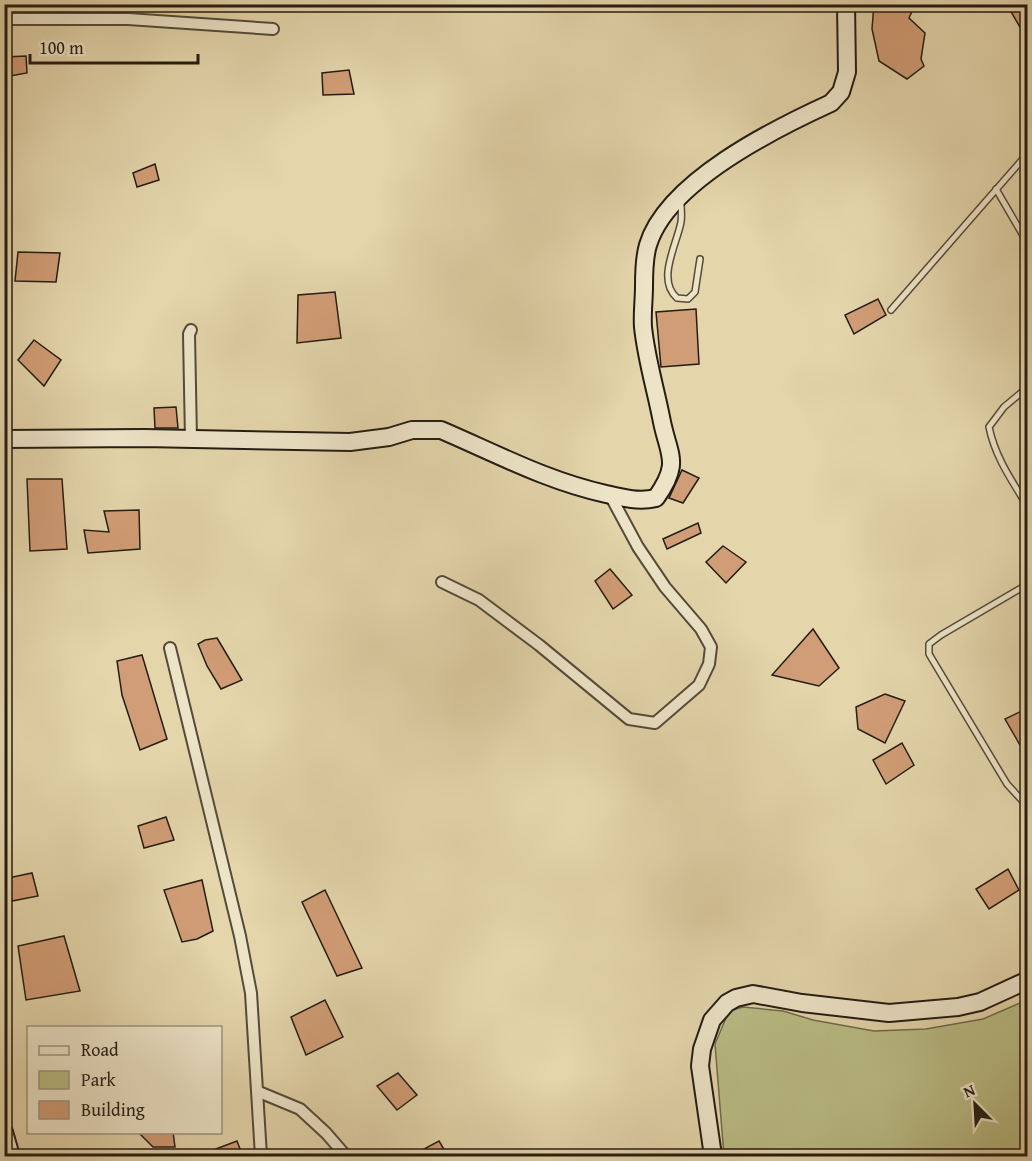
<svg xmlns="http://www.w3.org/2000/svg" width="1032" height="1161" font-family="'Gentium Book Plus',serif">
	<rect width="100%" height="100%" fill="#e4d5ab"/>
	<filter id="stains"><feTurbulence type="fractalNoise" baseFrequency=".00333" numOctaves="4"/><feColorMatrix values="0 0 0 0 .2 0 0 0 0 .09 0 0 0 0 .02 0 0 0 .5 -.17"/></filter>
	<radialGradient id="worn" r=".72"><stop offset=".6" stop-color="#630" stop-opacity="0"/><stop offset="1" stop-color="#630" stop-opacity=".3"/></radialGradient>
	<polygon fill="#babc85" stroke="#6f6c4c" stroke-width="1.5" points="1027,1000 1027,1156 724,1156 715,1044 729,1011 743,1007 783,1011 813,1020 874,1031 926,1029 983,1019"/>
	<g fill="#d19d76" stroke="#241d14" stroke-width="1.5">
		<polygon points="874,4 914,7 909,18 925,33 921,59 924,66 907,79 879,61 872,29"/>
		<polygon points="1018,4 1028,4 1028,41 1010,10"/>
		<polygon points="26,56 27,73 4,77 4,57"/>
		<polygon points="349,70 354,94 323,95 322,73"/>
		<polygon points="155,164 159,180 137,187 133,173"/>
		<polygon points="18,252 60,253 56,282 15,281"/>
		<polygon points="335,292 341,338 297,343 298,295"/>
		<polygon points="878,299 886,315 854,334 845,315"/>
		<polygon points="696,309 699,364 661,367 656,312"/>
		<polygon points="34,340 61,360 44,386 18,360"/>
		<polygon points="176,407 178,428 155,428 154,408"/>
		<polygon points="682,470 699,478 683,503 669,498"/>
		<polygon points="27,479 62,479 67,549 30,551"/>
		<polygon points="139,510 140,549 88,553 84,530 109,532 104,511"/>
		<polygon points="698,523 701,533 667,549 663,539"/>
		<polygon points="723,546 746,562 726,583 706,562"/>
		<polygon points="610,569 632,595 613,609 595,581"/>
		<polygon points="813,629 839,668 819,686 772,675"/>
		<polygon points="217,638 242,680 221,689 207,666 198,644 205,640"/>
		<polygon points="142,655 167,739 140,750 122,695 117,661"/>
		<polygon points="885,694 905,701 885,743 858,729 856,707"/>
		<polygon points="1028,708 1028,759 1005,719"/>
		<polygon points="902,743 914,765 886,784 873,760"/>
		<polygon points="166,817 174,840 144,848 138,826"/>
		<polygon points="1008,869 1019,890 989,909 976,889"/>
		<polygon points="32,873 38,896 12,901 8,878"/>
		<polygon points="202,880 213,931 197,939 182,942 164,890"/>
		<polygon points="325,890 362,968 337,976 302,902"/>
		<polygon points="64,936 80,991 26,1000 18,946"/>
		<polygon points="325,1000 343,1037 306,1055 291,1017"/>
		<polygon points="398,1073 417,1095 397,1110 377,1086"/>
		<polygon points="138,1132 173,1132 175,1147 153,1147"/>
		<polygon points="237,1141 242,1154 237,1156 219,1156 216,1149"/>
		<polygon points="439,1141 448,1156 411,1156"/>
	</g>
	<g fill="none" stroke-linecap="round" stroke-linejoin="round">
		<defs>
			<g id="lane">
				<polyline points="996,189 1028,244"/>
				<path d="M681,203C681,209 682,216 681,222C677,244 656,280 677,298L688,299L695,292L700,259"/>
				<polyline points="891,310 1028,153"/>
				<path d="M1028,387L1004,407L989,427C995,457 1012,481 1028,507"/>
				<polyline points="1028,584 941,635 929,644 929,654 1007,784 1028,807"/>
			</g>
			<g id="street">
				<polyline points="4,19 128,19 273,29"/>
				<polyline points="191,440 189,334 191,330"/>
				<polyline points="442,582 479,600 539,645 629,719 655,723 699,685 709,664 711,647 701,629 665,587 638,547 610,495"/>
				<polyline points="170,648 240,936 251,993 261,1156"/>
				<polyline points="259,1092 300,1109 326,1133 346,1156"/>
			</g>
			<g id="secondary">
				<path d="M4,439L144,438L350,442L389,437L412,430H441C497,454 547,481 606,494C623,498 639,502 656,498C682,461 668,456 661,417C655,387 646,357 643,327C642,314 644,300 644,286C644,274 644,258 648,245C667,182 774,129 831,103L841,92L847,72L846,4"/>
				<polyline points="4,1132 11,1156"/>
				<polyline points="713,1156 700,1066 702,1049 712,1020 727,1003 736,998 753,994 802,1003 889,1013 958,1007 980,1002 1028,980"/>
			</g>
		</defs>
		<use href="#lane" stroke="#544b3a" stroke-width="8"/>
		<use href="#street" stroke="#544b3a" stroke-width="14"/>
		<use href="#secondary" stroke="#241d14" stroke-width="20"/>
		<use href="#lane" stroke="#ede4c8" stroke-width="5"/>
		<use href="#street" stroke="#ede4c8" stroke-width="10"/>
		<use href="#secondary" stroke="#ede4c8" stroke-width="16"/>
	</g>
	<rect width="1032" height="1161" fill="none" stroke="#e4d5ab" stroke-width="24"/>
	<rect x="6" y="6" width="1020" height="1149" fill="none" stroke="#241d14" stroke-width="3"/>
	<rect x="12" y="12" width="1008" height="1137" fill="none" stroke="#241d14" stroke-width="1.5"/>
	<rect x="27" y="1026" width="195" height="108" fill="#ede4c8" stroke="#9d9480" stroke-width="1.5"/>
	<rect x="39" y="1046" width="30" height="9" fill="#ede4c8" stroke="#9d9480" stroke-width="1.5"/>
	<text x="81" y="1056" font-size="18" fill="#241d14">Road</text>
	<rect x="39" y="1071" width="30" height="18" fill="#babc85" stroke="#9d9480" stroke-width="1.5"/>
	<text x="81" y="1086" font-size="18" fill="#241d14">Park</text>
	<rect x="39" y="1101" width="30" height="18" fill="#d19d76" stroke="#9d9480" stroke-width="1.5"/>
	<text x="81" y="1116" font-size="18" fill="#241d14">Building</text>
	<g transform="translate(975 1104) rotate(336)" stroke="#ede4c8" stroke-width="4.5" paint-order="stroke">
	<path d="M0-4.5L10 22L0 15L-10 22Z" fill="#241d14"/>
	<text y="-9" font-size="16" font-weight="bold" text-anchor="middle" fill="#241d14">N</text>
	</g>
	<path d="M30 54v9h168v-9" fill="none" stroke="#241d14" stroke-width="3"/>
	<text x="39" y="54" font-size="18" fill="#241d14" stroke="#ede4c8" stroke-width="4.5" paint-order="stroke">100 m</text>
	<rect width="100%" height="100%" filter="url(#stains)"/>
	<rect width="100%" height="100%" fill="url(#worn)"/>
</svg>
